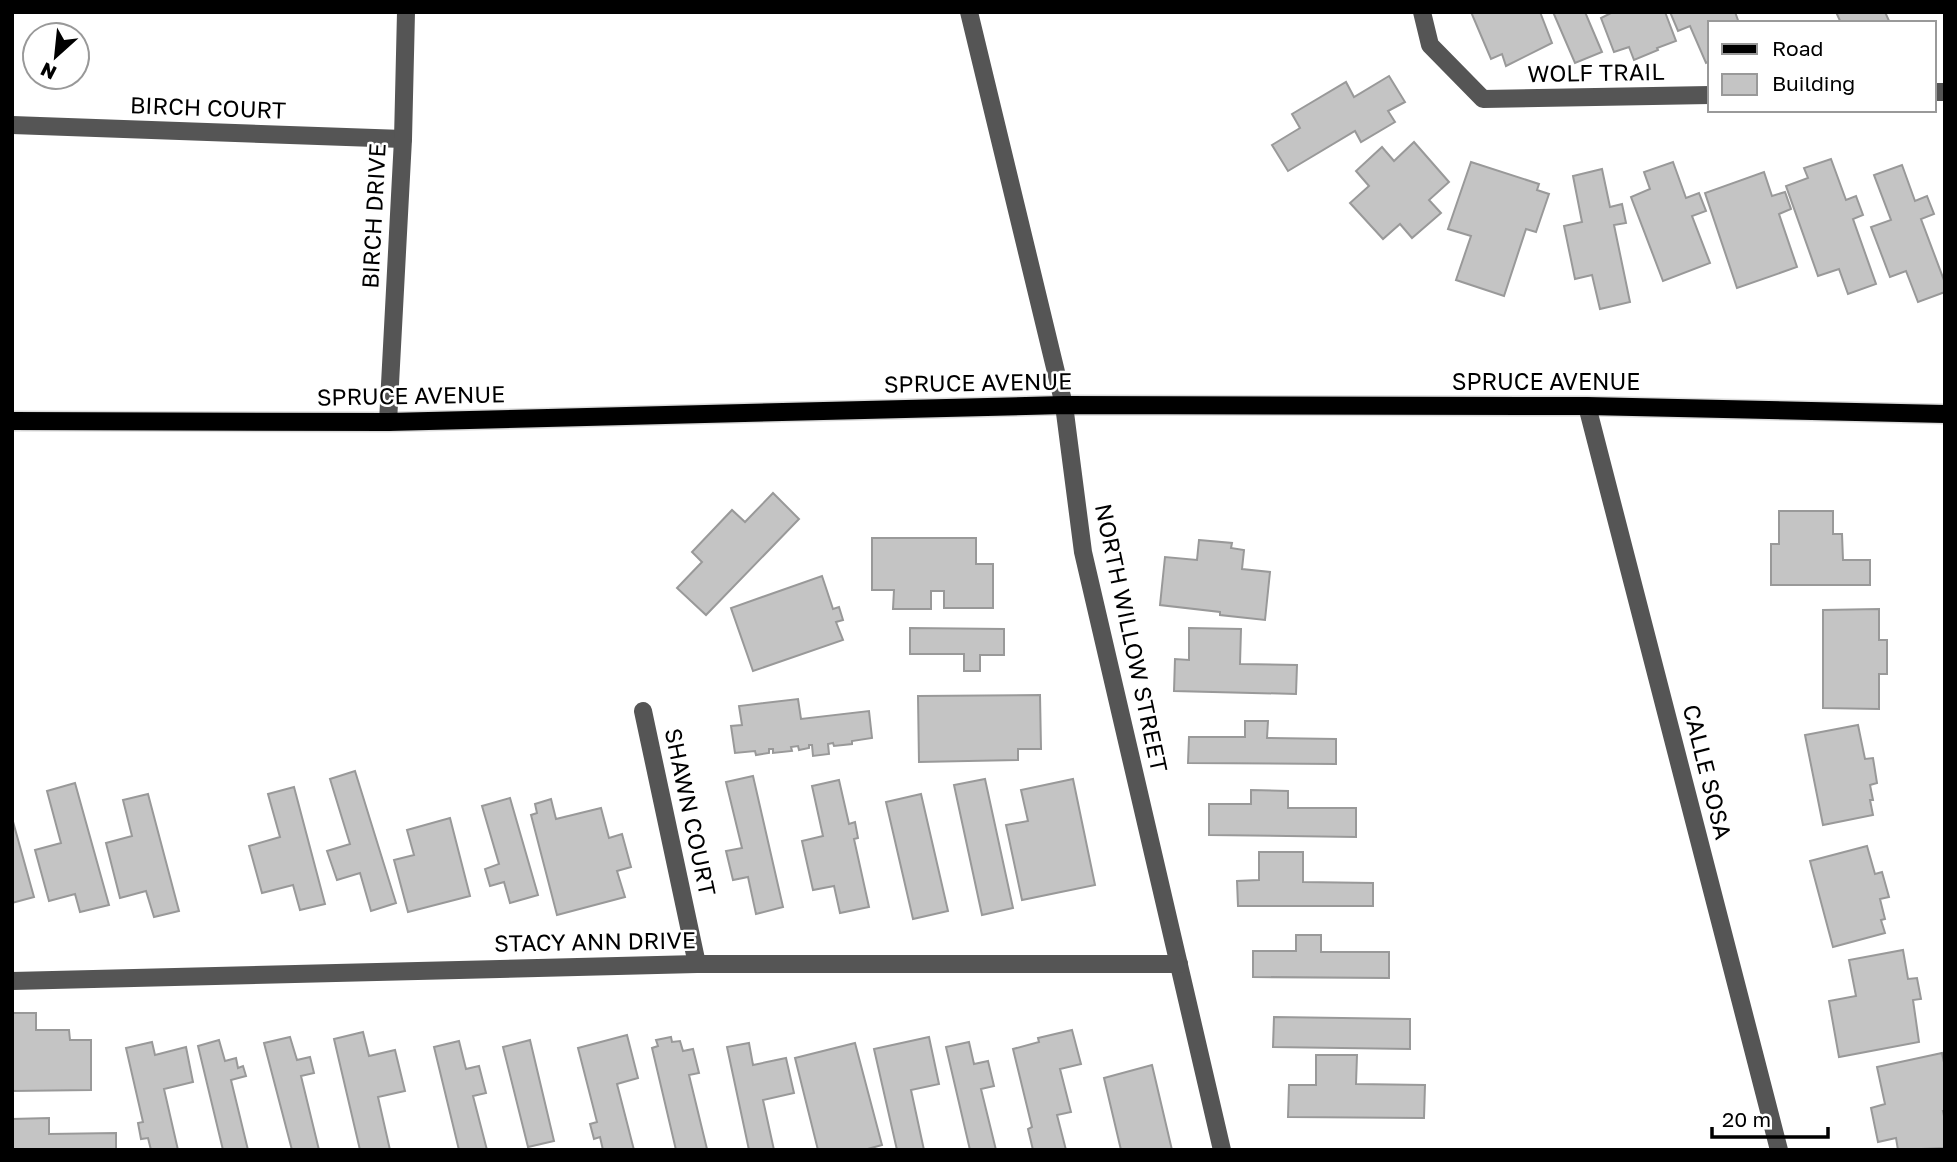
<svg xmlns="http://www.w3.org/2000/svg" width="1957" height="1162" font-family="'Golos Text',sans-serif">
	<rect width="100%" height="100%" fill="#fff"/>
	<g fill="#c4c4c4" stroke="#999" stroke-width="2">
		<polygon points="1471,12 1540,12 1552,43 1506,66 1502,54 1491,59"/>
		<polygon points="1553,12 1585,12 1602,52 1575,63"/>
		<polygon points="1613,12 1665,12 1676,41 1657,48 1658,50 1634,60 1629,47 1614,52 1601,18"/>
		<polygon points="1670,12 1735,12 1739,23 1710,23 1710,61 1706,63 1690,26 1678,31"/>
		<polygon points="1836,12 1885,12 1890,23 1841,23"/>
		<polygon points="1389,76 1405,102 1388,111 1395,122 1361,142 1355,131 1288,171 1272,145 1300,128 1292,114 1346,82 1354,97"/>
		<polygon points="1414,142 1449,182 1429,200 1441,213 1412,238 1400,224 1383,239 1350,203 1369,186 1356,171 1382,147 1394,161"/>
		<polygon points="1831,159 1846,200 1856,196 1863,215 1853,219 1876,284 1848,294 1839,269 1818,276 1786,186 1808,178 1804,168"/>
		<polygon points="1471,162 1539,184 1537,190 1549,194 1536,232 1526,229 1504,296 1456,280 1471,236 1448,229"/>
		<polygon points="1673,162 1686,198 1699,193 1706,211 1692,216 1710,263 1663,281 1631,197 1650,189 1644,172"/>
		<polygon points="1902,165 1915,201 1927,196 1934,214 1921,219 1945,283 1945,292 1918,302 1906,271 1890,277 1871,227 1891,220 1874,175"/>
		<polygon points="1602,169 1610,207 1622,204 1626,223 1614,225 1630,302 1600,309 1592,275 1575,279 1564,226 1582,222 1573,176"/>
		<polygon points="1764,172 1772,196 1785,192 1791,209 1779,214 1797,267 1737,288 1705,193"/>
		<polygon points="773,493 799,519 706,615 677,588 702,562 692,552 732,510 745,522"/>
		<polygon points="1779,511 1833,511 1833,534 1842,534 1843,560 1870,560 1870,585 1771,585 1771,544 1779,544"/>
		<polygon points="872,538 976,538 976,564 993,564 993,608 944,608 944,591 931,591 931,609 893,609 894,590 872,590"/>
		<polygon points="1199,540 1232,543 1231,548 1244,550 1242,569 1270,572 1265,620 1220,615 1220,612 1160,605 1165,557 1197,560"/>
		<polygon points="822,576 833,609 839,607 843,620 836,622 843,640 753,671 731,608"/>
		<polygon points="1879,609 1879,640 1887,640 1887,674 1879,674 1879,709 1823,708 1823,610"/>
		<polygon points="910,628 1004,629 1004,655 980,655 980,671 964,671 964,654 910,654"/>
		<polygon points="1189,628 1241,629 1240,664 1297,665 1296,694 1174,691 1175,659 1189,660"/>
		<polygon points="1040,695 1041,749 1018,749 1018,760 919,762 918,696"/>
		<polygon points="798,699 801,719 869,711 872,738 852,741 852,744 834,746 833,743 828,744 829,754 813,756 812,745 809,745 809,748 799,750 798,746 791,747 792,751 773,753 773,749 769,749 769,753 756,755 755,751 735,753 731,726 742,725 739,706"/>
		<polygon points="1245,721 1268,721 1267,738 1336,739 1336,764 1188,763 1189,737 1245,737"/>
		<polygon points="1858,725 1865,759 1873,758 1877,783 1870,785 1873,800 1870,800 1873,815 1823,825 1805,735"/>
		<polygon points="355,771 396,903 371,911 360,873 337,880 327,851 350,844 330,779"/>
		<polygon points="753,776 783,907 756,914 748,877 733,880 726,851 742,848 726,782"/>
		<polygon points="985,779 1013,908 982,915 954,785"/>
		<polygon points="1073,779 1095,885 1022,900 1006,825 1028,821 1021,790"/>
		<polygon points="839,780 849,824 855,822 858,838 854,839 869,907 840,913 834,886 813,890 802,841 823,836 812,786"/>
		<polygon points="75,783 109,905 80,912 75,894 49,901 35,850 61,843 47,791"/>
		<polygon points="294,787 325,904 300,910 293,885 262,893 249,846 280,837 268,794"/>
		<polygon points="1251,790 1288,791 1288,808 1356,808 1356,837 1209,835 1209,804 1251,804"/>
		<polygon points="148,794 179,911 154,917 146,891 120,898 106,843 132,836 123,800"/>
		<polygon points="921,794 948,911 913,919 886,802"/>
		<polygon points="510,798 538,895 510,903 504,882 490,886 485,869 499,864 482,806"/>
		<polygon points="551,799 556,819 601,808 609,838 622,834 631,867 617,871 625,897 557,915 531,815 537,813 535,804"/>
		<polygon points="12,818 34,897 12,903"/>
		<polygon points="450,818 470,896 408,912 394,860 414,855 407,830"/>
		<polygon points="1867,846 1875,874 1882,872 1889,897 1880,899 1885,919 1881,920 1885,933 1833,947 1810,861"/>
		<polygon points="1259,852 1303,852 1303,882 1373,883 1373,906 1238,906 1237,881 1259,880"/>
		<polygon points="1296,935 1321,935 1321,952 1389,952 1389,978 1253,977 1253,951 1296,951"/>
		<polygon points="1903,950 1908,979 1917,978 1921,999 1913,1000 1919,1042 1839,1057 1829,1001 1856,996 1849,960"/>
		<polygon points="12,1013 36,1013 36,1030 69,1030 70,1040 91,1040 91,1090 12,1091"/>
		<polygon points="1274,1017 1410,1019 1410,1049 1273,1047"/>
		<polygon points="1072,1030 1081,1064 1060,1069 1071,1112 1057,1115 1066,1150 1033,1150 1028,1129 1032,1127 1013,1049 1039,1042 1038,1038"/>
		<polygon points="363,1032 369,1056 395,1050 405,1091 378,1097 390,1150 360,1150 334,1039"/>
		<polygon points="627,1035 638,1078 617,1084 634,1150 603,1150 600,1137 594,1139 590,1124 597,1122 578,1048"/>
		<polygon points="290,1037 297,1060 310,1057 314,1073 301,1076 319,1150 292,1150 264,1043"/>
		<polygon points="671,1037 672,1042 680,1041 683,1051 693,1049 699,1073 689,1075 707,1149 676,1150 652,1048 658,1046 656,1040"/>
		<polygon points="929,1037 939,1084 911,1090 924,1150 897,1150 874,1049"/>
		<polygon points="219,1040 225,1061 236,1058 238,1068 243,1066 246,1076 231,1080 248,1150 223,1150 198,1046"/>
		<polygon points="530,1040 554,1141 528,1147 503,1047"/>
		<polygon points="459,1041 466,1069 479,1066 486,1093 473,1096 487,1150 459,1150 434,1047"/>
		<polygon points="152,1042 155,1055 186,1047 193,1082 164,1089 178,1150 151,1150 148,1138 141,1139 138,1123 143,1122 126,1048"/>
		<polygon points="969,1042 974,1064 988,1061 994,1086 981,1089 996,1150 970,1150 946,1047"/>
		<polygon points="749,1043 753,1065 786,1058 794,1093 763,1100 774,1150 749,1150 727,1047"/>
		<polygon points="855,1043 882,1145 864,1150 818,1150 795,1058"/>
		<polygon points="1942,1053 1945,1067 1945,1111 1943,1111 1945,1121 1945,1148 1898,1150 1896,1138 1878,1142 1871,1108 1885,1104 1877,1067"/>
		<polygon points="1316,1055 1357,1055 1356,1084 1425,1085 1424,1118 1288,1117 1289,1085 1316,1085"/>
		<polygon points="1152,1065 1172,1150 1121,1150 1104,1078"/>
		<polygon points="49,1118 49,1134 116,1133 116,1150 12,1150 12,1119"/>
	</g>
	<g fill="none" stroke-linecap="round" stroke-linejoin="round">
		<defs>
			<polyline id="major" points="12,421 388,422 1064,405 1587,406 1945,414"/>
		</defs>
		<use href="#major" stroke="#dbdbdb" stroke-width="21"/>
		<g stroke="#555" stroke-width="18">
			<polyline points="969,12 1064,405 1083,552 1222,1150"/>
			<polyline points="1422,12 1430,45 1483,99 1710,95"/>
			<polyline points="1934,92 1945,92"/>
			<polyline points="12,125 403,139"/>
			<polyline points="1587,406 1779,1150"/>
			<polyline points="388,422 403,139 406,12"/>
			<polyline points="643,711 697,964"/>
			<polyline points="12,981 697,964 1179,964"/>
		</g>
		<use href="#major" stroke="#000" stroke-width="18"/>
	</g>
	<g text-anchor="middle" stroke-width="5" stroke-linejoin="round" paint-order="stroke">
		<g font-size="23" fill="#000" stroke="#fff">
			<text transform="translate(1596 73) rotate(-1)" y="8">WOLF TRAIL</text>
			<text transform="translate(208 108) rotate(2)" y="8">BIRCH COURT</text>
			<text transform="translate(374 216) rotate(-87)" y="8">BIRCH DRIVE</text>
			<text x="1546" y="390">SPRUCE AVENUE</text>
			<text transform="translate(978 383) rotate(-1)" y="8">SPRUCE AVENUE</text>
			<text transform="translate(411 396) rotate(-1)" y="8">SPRUCE AVENUE</text>
			<text transform="translate(1131 638) rotate(78)" y="8">NORTH WILLOW STREET</text>
			<text transform="translate(1707 772) rotate(76)" y="8">CALLE SOSA</text>
			<text transform="translate(690 812) rotate(78)" y="8">SHAWN COURT</text>
			<text transform="translate(595 942) rotate(-1)" y="8">STACY ANN DRIVE</text>
		</g>
	</g>
	<rect width="1957" height="1162" fill="none" stroke="#000000" stroke-width="28"/>
	<rect x="1708" y="21" width="228" height="91" fill="#ffffff" stroke="#999999" stroke-width="2"/>
	<rect x="1722" y="44" width="35" height="10" fill="#000000" stroke="#999999" stroke-width="2"/>
	<text x="1772" y="56" font-size="21" fill="#000000">Road</text>
	<rect x="1722" y="74" width="35" height="21" fill="#c4c4c4" stroke="#999999" stroke-width="2"/>
	<text x="1772" y="91" font-size="21" fill="#000000">Building</text>
	<g transform="translate(56 56) rotate(207)"><circle r="33" fill="#ffffff" stroke="#999999" stroke-width="2"/>
	<path d="M0-5L12 26L0 18L-12 26Z" fill="#000000"/>
	<text y="-10" font-size="19" font-weight="bold" text-anchor="middle" fill="#000000">N</text>
	</g>
	<path d="M1712 1127v10h116v-10" fill="none" stroke="#000000" stroke-width="3.5"/>
	<text x="1722" y="1127" font-size="21" fill="#000000" stroke="#ffffff" stroke-width="5" paint-order="stroke">20 m</text>
</svg>
